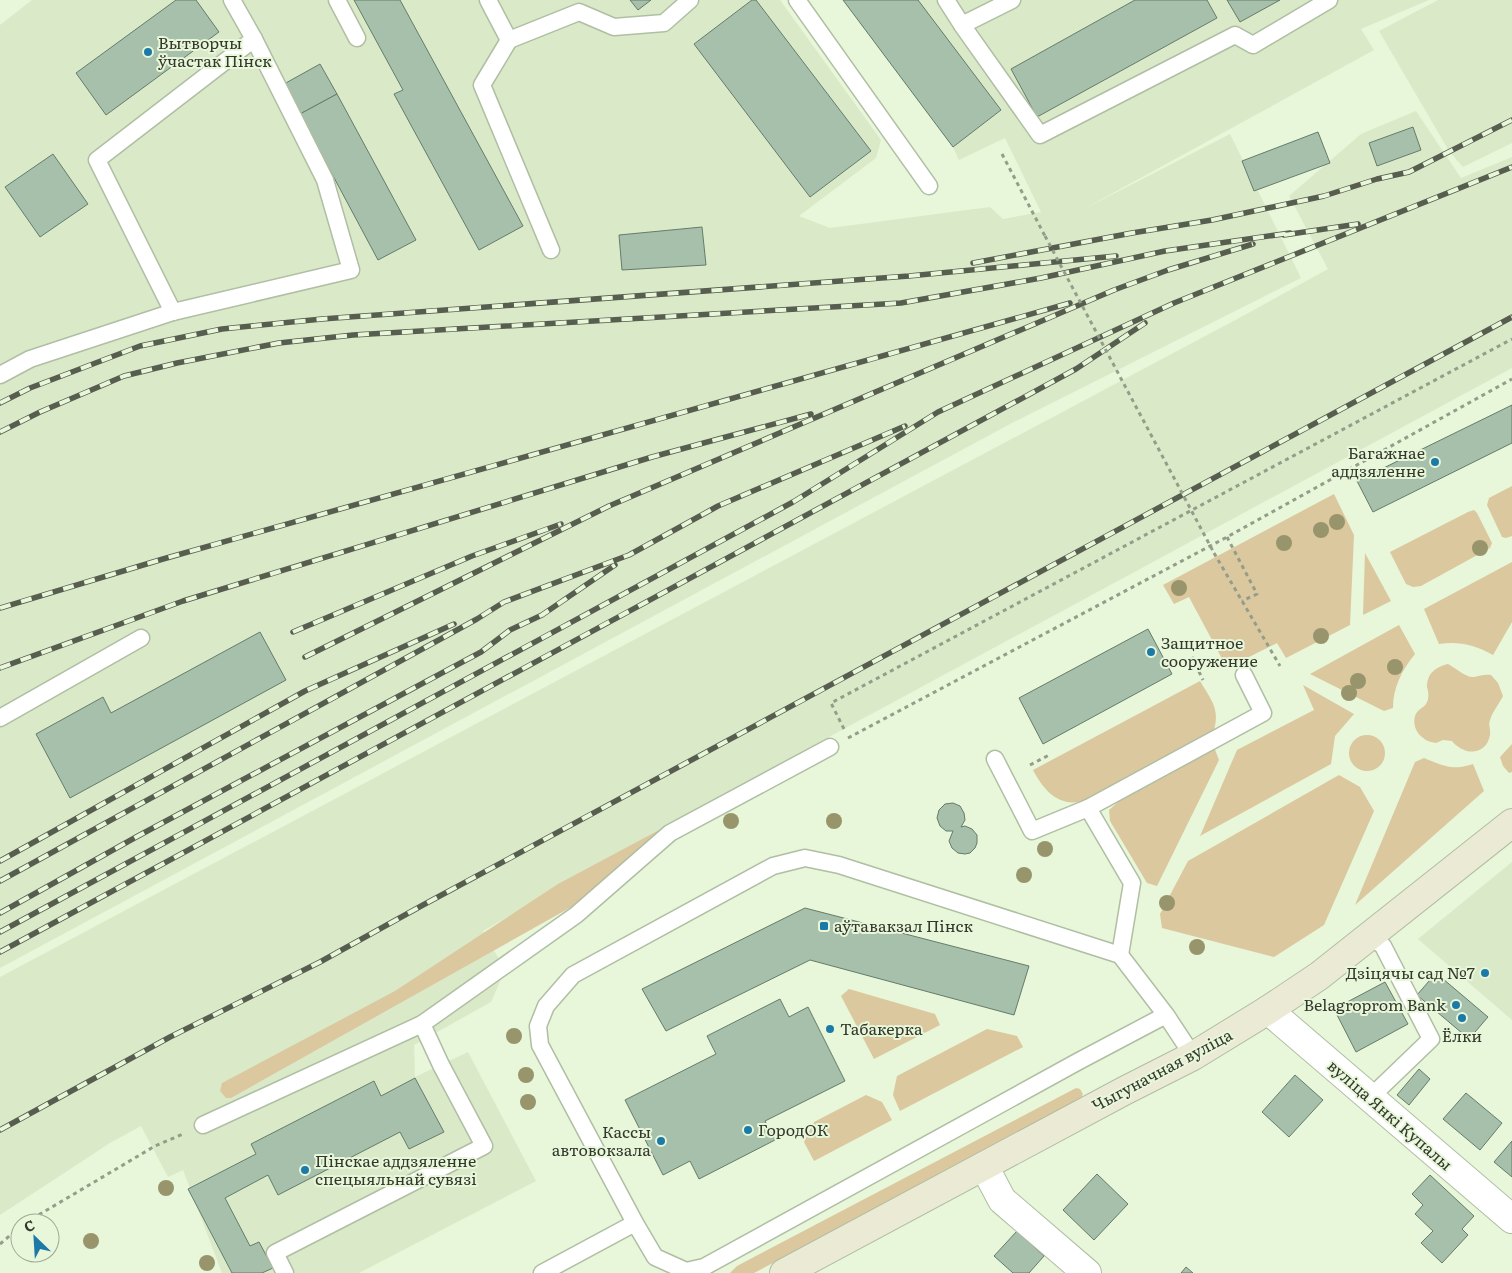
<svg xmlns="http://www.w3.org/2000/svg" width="1512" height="1273" font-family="Literata,serif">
	<rect width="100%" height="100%" fill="#e8f6d9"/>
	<g fill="#daeac8">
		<polygon points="32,0 780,0 881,140 876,158 799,216 830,228 990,207 1003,219 1041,212 1005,138 959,160 953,147 843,0 1429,0 1361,29 1374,50 1082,210 1230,134 1301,278 1012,423 0,968 0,25"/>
		<polygon points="1438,0 1512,0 1512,143 1463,167 1449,151 1379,31"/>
		<polygon points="1416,111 1461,178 1512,157 1512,368 714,799 483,931 505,970 491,1002 414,1045 415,1077 468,1052 536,1181 359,1273 222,1273 183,1170 168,1177 141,1126 110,1143 0,1215 0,977 1241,317 1328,269 1289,196 1361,134"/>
		<polygon points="1512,862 1512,1020 1418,939"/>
	</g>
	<g fill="#dbc89e">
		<polygon points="1512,486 1512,536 1506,538 1502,537 1487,505 1489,498"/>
		<polygon points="1334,494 1354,535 1350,625 1286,658 1277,643 1227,668 1189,597 1174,604 1163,585"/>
		<polygon points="1474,510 1477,513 1492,543 1490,548 1421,586 1413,587 1406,584 1390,552 1468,512"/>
		<polygon points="1365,553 1391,601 1363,615"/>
		<path d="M1512,562V622L1493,655C1475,645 1459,641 1439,644L1424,609Z"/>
		<path d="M1399,625L1415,654C1402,670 1393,687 1393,708L1384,711L1310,674Z"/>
		<path d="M1448,664C1456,668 1466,678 1474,677C1480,676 1484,674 1491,675L1498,683L1503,696C1499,704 1493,711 1490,720C1488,725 1491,730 1490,735C1486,756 1464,756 1452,741L1443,740L1436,743C1431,742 1426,741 1422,737C1414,731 1411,717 1419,710C1423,707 1427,705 1428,699C1429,695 1428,691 1427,687C1427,673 1436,667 1448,664Z"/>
		<path d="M1200,681C1211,700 1220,708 1214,730L1086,800C1060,809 1044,791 1033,770Z"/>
		<polygon points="1303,685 1354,714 1335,736 1331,764 1200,836 1237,750 1314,710"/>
		<circle cx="1367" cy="753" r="18"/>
		<polygon points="1512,744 1512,772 1509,773 1503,766 1500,757"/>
		<polygon points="1214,747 1219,760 1157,886 1147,883 1110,821 1109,810 1124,797"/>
		<path d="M1424,758C1444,766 1452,771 1473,764L1484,791L1355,905L1415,762Z"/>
		<polygon points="1339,775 1360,787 1374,811 1324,925 1274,957 1162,928 1160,914 1188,861"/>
		<polygon points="661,829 582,901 231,1098 226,1098 220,1091 222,1083 395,991 558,884"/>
		<polygon points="849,989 935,1014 940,1025 874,1059 841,996"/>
		<polygon points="987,1029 1017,1036 1023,1047 900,1111 893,1095 897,1076"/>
		<polygon points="1076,1088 1080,1089 1083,1094 1080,1100 754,1273 730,1273 737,1266"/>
		<polygon points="866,1095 882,1102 892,1120 814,1161 804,1142 814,1122"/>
	</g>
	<g fill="#a7c0ab" stroke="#647c69">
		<polygon points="176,0 196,0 219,32 106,115 76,73"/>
		<polygon points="354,0 400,0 523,226 479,250 394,94 403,90"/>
		<polygon points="630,0 651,0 638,10"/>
		<polygon points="752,0 756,0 871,151 810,197 694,44"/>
		<polygon points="843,0 918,0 1001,110 953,147"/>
		<polygon points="1135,0 1207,0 1217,18 1037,117 1011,69"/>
		<polygon points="1227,0 1280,0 1240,22"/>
		<polygon points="320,64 337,94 300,114 284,84"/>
		<polygon points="337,94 416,240 378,260 300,114"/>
		<polygon points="1413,127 1421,150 1377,166 1369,143"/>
		<polygon points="1318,132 1330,163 1254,191 1242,161"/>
		<polygon points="53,154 88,204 40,237 5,187"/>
		<polygon points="702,227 706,265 622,270 619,235"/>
		<polygon points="1512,405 1512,443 1373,512 1357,481"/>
		<polygon points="1148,629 1172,674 1043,744 1019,698"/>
		<polygon points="260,632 286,680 70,798 36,734 103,697 111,713"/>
		<polygon points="953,803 960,806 964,813 965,820 961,827 965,826 972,829 977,835 977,843 975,848 970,853 965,854 958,853 952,848 949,841 953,831 946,831 940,826 937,818 939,810 945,804"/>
		<polygon points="805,908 1029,966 1014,1015 810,960 666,1031 642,989"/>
		<polygon points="1436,973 1488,1017 1469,1039 1417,995"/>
		<polygon points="1385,982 1408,1024 1356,1052 1334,1009"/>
		<polygon points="780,999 789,1017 808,1007 845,1081 765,1121 775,1140 699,1179 690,1161 663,1175 625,1100 716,1054 707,1036"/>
		<polygon points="1419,1069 1430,1079 1409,1105 1397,1095"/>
		<polygon points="1295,1075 1323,1100 1289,1137 1262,1112"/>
		<polygon points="415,1078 444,1132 409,1149 400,1132 278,1195 268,1175 225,1198 250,1246 259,1242 273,1268 262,1273 232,1273 188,1189 256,1154 251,1144 374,1081 381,1096"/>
		<polygon points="1466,1093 1502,1123 1480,1150 1443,1119"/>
		<polygon points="1512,1141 1512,1177 1494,1162"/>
		<polygon points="1097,1174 1128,1204 1094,1240 1063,1210"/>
		<polygon points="1430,1175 1474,1216 1462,1229 1468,1235 1442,1263 1421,1243 1433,1231 1415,1214 1423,1205 1412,1194"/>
		<polygon points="1017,1231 1044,1256 1029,1273 1013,1273 994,1256"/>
		<polygon points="1186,1267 1193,1273 1181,1273"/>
	</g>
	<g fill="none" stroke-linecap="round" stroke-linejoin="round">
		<defs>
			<g id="lane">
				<polyline points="337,0 357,38"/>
				<polyline points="488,0 509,40 482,85 551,250"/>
				<polyline points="797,0 929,186"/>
				<polyline points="946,0 962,25 1012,0"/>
				<polyline points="962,25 1040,135 1235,35 1253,45 1329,0"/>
				<polyline points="509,40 579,12 614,27 664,23 690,0"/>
				<polyline points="173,312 97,160 254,39"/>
				<polyline points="0,375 30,359 173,312 351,270 325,180 254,39 232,0"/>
				<polyline points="0,718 141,638"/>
				<polyline points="995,759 1032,831 1088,808 1132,883 1120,955"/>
				<polyline points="1088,808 1263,713 1244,675"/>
				<polyline points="1370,936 1383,946 1431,1039 1378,1090 1371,1098"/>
				<polyline points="1166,1015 1079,1061 704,1267 686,1271 655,1257 635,1223 540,1045 538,1026 546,1006 573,975 773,866 805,858 839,865 1120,955 1166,1015 1193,1056"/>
				<polyline points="203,1125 422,1024 576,915 670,833 830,747"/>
				<polyline points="285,1273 275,1253 484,1146 441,1065 422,1024"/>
				<polyline points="542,1273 635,1223"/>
			</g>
			<g id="street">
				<polyline points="1268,1010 1512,1219"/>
				<polyline points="984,1166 1002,1200 1087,1273"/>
			</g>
			<polyline id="secondary" points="784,1273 1124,1091 1193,1056 1268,1010 1319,976 1512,823"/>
		</defs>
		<use href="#lane" stroke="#b0bea3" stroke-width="19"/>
		<use href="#street" stroke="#b0bea3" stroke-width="30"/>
		<use href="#secondary" stroke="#b0bea3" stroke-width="30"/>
		<g stroke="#949d89" stroke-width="3" stroke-dasharray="4 4" stroke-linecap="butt">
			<polyline points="1002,154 1045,236"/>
			<polyline points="1227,537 1257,594 1242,601"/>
			<polyline points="1214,553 1280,666"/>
			<polyline points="1192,657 1203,680"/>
			<polyline points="844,729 831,703 1512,339"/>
			<polyline points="848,738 1227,537 1512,379"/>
			<polyline points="1030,765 1051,754"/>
			<polyline points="25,1223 155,1146 183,1134"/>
			<polyline points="0,1244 20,1227"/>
		</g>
		<use href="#lane" stroke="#fff" stroke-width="16"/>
		<use href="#street" stroke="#fff" stroke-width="28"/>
		<use href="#secondary" stroke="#ebead5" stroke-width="28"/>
		<defs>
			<g id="rail">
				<polyline points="1284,235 1358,224"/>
				<polyline points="973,263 1132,233 1212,220 1324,196 1377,179 1409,172 1512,120"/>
				<polyline points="0,403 30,388 140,346 222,329 322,319 909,276 1116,256"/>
				<polyline points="0,432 40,412 124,376 177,363 279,343 353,335 901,303 1041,278 1165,251 1290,233"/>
				<polyline points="0,608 163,559 1070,303"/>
				<polyline points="293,632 472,556 561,524"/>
				<polyline points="305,657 609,506 1114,290 1168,270 1253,244"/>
				<polyline points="0,668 183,601 652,457 811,414"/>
				<polyline points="0,861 305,691 454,624"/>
				<polyline points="0,881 477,619 504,602 629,555 718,506 905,426"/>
				<polyline points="0,913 138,836 481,652 510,630 542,615 615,565"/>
				<polyline points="0,932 793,502 938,412 1174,303 1512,167"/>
				<polyline points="0,952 1076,369 1145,323"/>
				<polyline points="0,1130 170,1037 320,962 423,905 1512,317"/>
			</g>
		</defs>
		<use href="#rail" stroke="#575e4f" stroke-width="5.5"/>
		<use href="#rail" stroke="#e8f6d9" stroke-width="4" stroke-dasharray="11" stroke-linecap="butt"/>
		<polyline stroke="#949d89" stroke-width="3" stroke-dasharray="4 4" stroke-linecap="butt" points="1045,236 1214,553"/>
	</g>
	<g fill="#98946c">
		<circle cx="1337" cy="522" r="8"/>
		<circle cx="1321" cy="530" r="8"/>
		<circle cx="1284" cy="543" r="8"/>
		<circle cx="1480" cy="548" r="8"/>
		<circle cx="1179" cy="588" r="8"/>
		<circle cx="1321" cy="636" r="8"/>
		<circle cx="1395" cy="667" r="8"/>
		<circle cx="1358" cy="681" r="8"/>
		<circle cx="1349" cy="693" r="8"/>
		<circle cx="731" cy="821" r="8"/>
		<circle cx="834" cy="821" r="8"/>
		<circle cx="1045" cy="849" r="8"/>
		<circle cx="1024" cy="875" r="8"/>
		<circle cx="1167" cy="903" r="8"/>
		<circle cx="1197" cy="947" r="8"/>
		<circle cx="514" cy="1036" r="8"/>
		<circle cx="526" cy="1075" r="8"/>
		<circle cx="528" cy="1102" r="8"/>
		<circle cx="166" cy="1188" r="8"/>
		<circle cx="91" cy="1241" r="8"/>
		<circle cx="207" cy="1263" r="8"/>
	</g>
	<g fill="#1c7aa7" stroke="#e8f6d9" stroke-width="2">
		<circle cx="148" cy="52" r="5"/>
		<circle cx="1435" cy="462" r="5"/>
		<circle cx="1151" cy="652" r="5"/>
		<rect x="819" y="921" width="10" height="10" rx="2.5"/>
		<circle cx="1485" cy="973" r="5"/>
		<circle cx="1456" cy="1005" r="5"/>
		<circle cx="1462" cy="1018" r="5"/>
		<circle cx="830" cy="1029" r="5"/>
		<circle cx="748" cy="1130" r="5"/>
		<circle cx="661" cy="1141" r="5"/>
		<circle cx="305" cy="1170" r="5"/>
	</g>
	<g text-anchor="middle" stroke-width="4" stroke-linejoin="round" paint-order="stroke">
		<g font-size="16" fill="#33382d" stroke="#e8f6d9" text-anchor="start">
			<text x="158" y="49">Вытворчы<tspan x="158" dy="18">ўчастак Пінск</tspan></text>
			<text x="1425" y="459" text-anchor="end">Багажнае<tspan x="1425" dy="18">аддзяленне</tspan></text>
			<text x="1161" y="649">Защитное<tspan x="1161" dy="18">сооружение</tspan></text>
			<text x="834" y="932">аўтавакзал Пінск</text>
			<text x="1475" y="979" text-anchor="end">Дзіцячы сад №7</text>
			<text x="1446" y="1011" text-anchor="end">Belagroprom Bank</text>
			<text x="840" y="1035">Табакерка</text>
			<text x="1462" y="1042" text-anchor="middle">Ёлки</text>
			<text x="758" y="1136">ГородОК</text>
			<text x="651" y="1138" text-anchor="end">Кассы<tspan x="651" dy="18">автовокзала</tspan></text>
			<text x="315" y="1167">Пінскае аддзяленне<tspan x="315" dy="18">спецыяльнай сувязі</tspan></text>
		</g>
		<g font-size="16" fill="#33382d" stroke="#e8f6d9">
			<text transform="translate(1162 1070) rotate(-28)" y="6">Чыгуначная вуліца</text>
			<text transform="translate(1390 1115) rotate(41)" y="6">вуліца Янкі Купалы</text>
		</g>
	</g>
	<g transform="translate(35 1238) rotate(335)"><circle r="24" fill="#e8f6d9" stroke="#a0aa94"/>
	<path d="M0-4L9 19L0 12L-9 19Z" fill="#1c7aa7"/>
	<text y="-8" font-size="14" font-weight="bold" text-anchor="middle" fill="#33382d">С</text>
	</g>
</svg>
